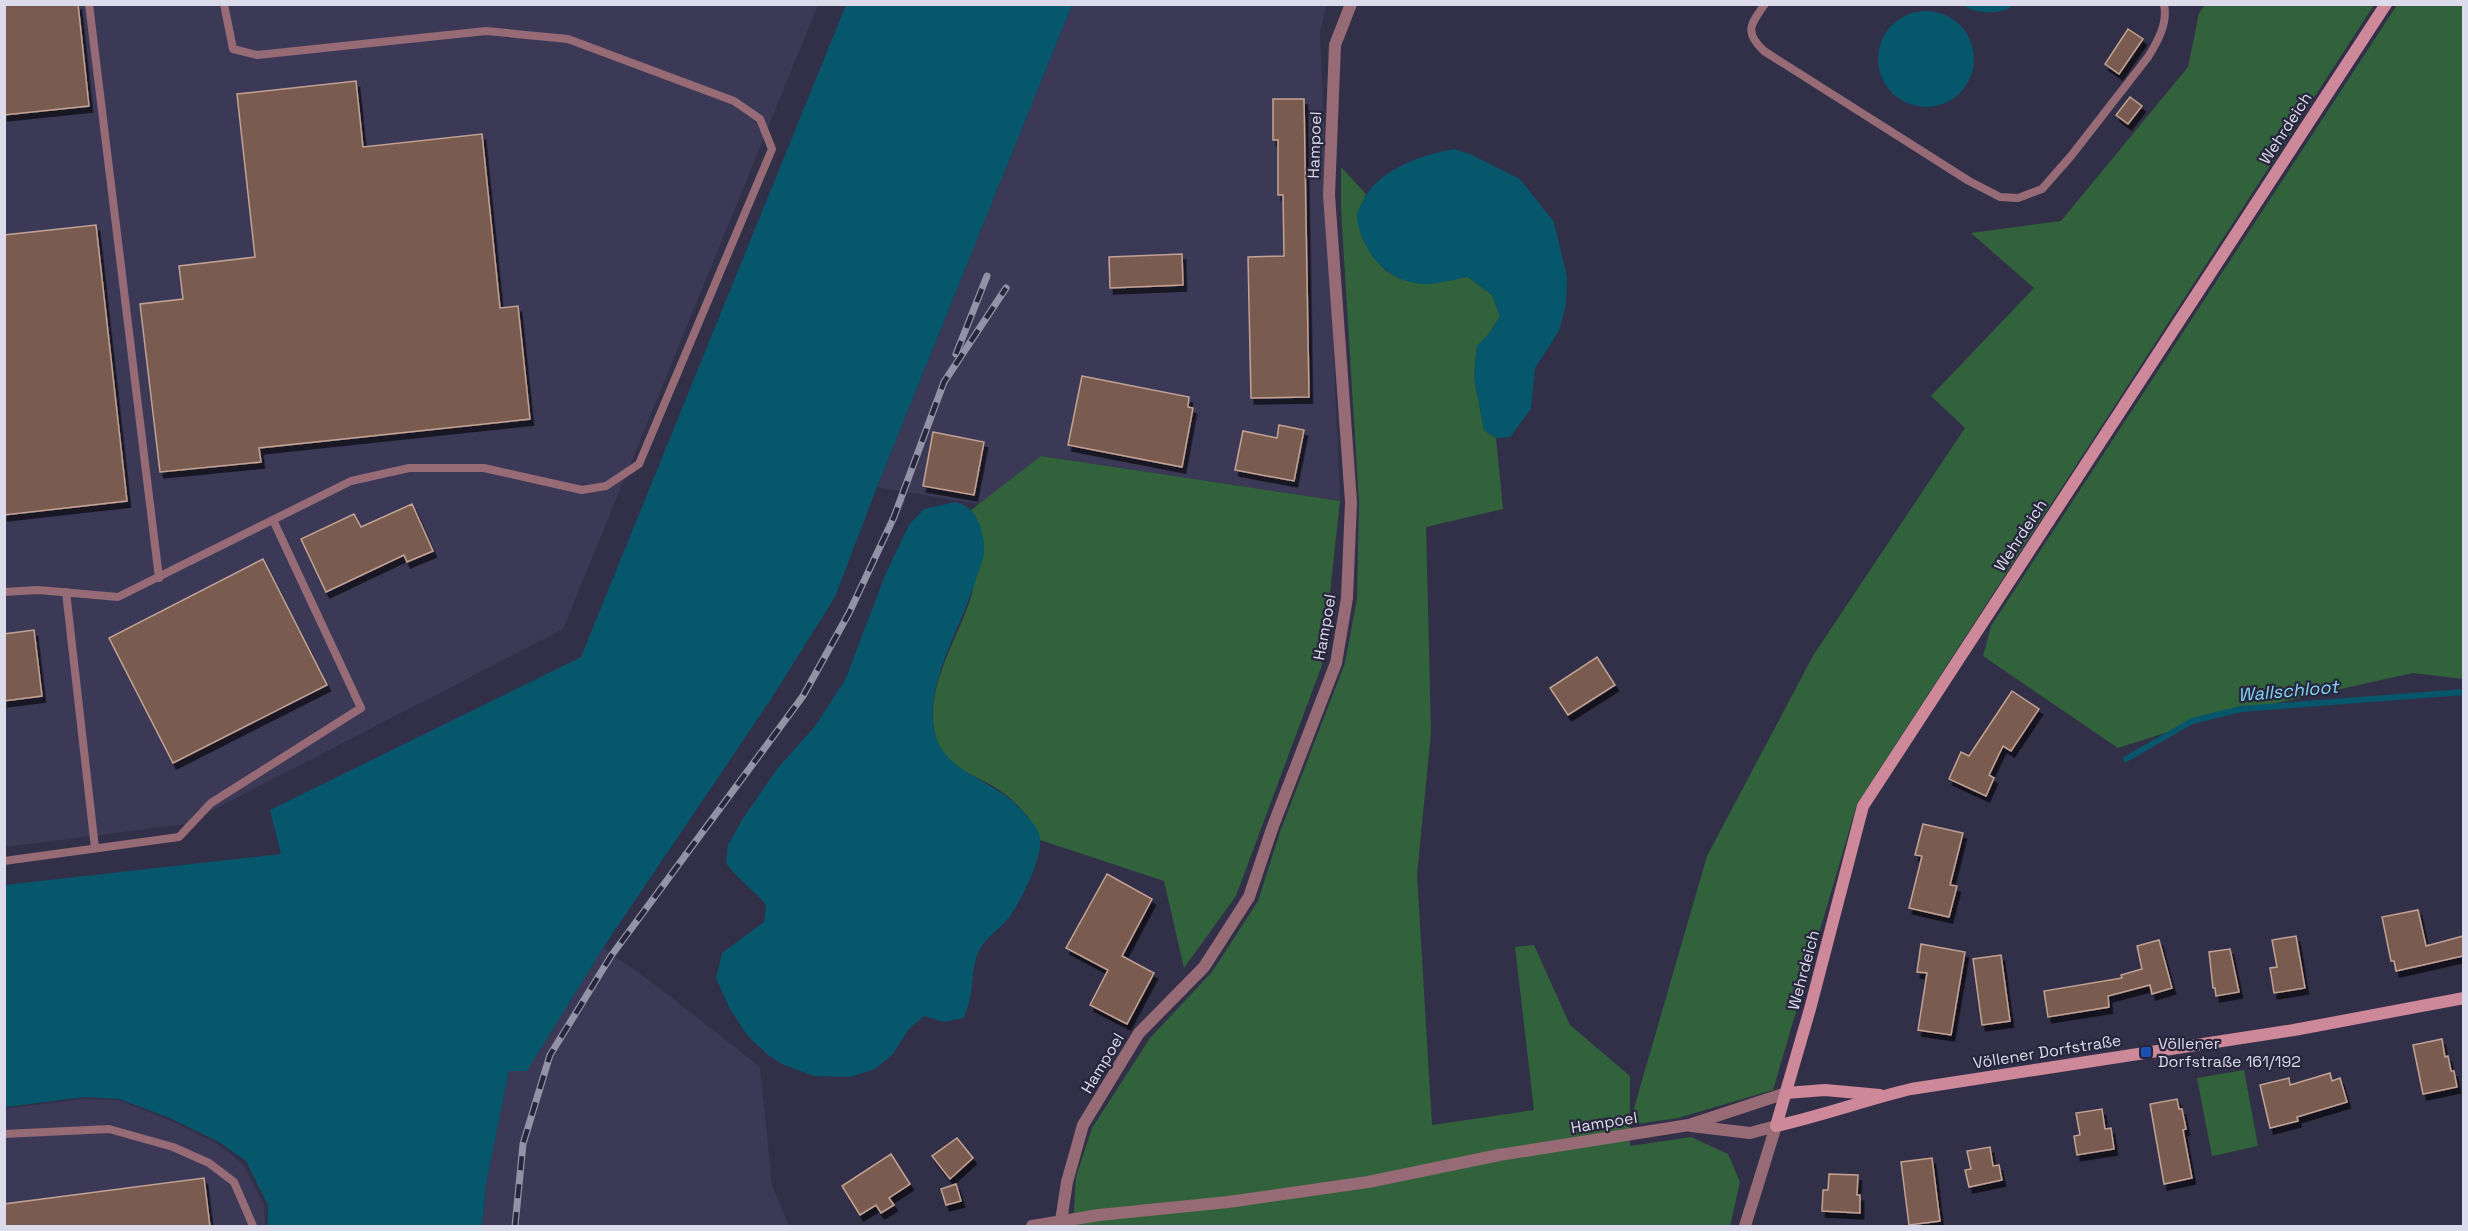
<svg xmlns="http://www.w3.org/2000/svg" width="2468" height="1231" font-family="'Space Grotesk',sans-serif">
	<defs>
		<filter id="shadow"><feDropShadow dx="3.5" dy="6" stdDeviation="0" flood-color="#0009"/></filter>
	</defs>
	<rect width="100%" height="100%" fill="#323048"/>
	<g fill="#3c3957">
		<polygon points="4,5 818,5 563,629 186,824 5,847"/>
		<polygon points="1072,5 1326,5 1320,33 1340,501 1042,456 979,504 877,487"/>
		<polygon points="603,948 654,984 760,1067 772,1185 789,1226 482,1226 486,1184 509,1070 527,1070"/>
		<polygon points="84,1099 118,1100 171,1121 217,1144 243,1164 264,1205 265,1226 5,1226 4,1109"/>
	</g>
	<g fill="#31623b">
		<polygon points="2205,5 2374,5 1857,804 1773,1090 1678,1118 1630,1125 1630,1146 1691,1137 1728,1154 1740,1182 1730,1226 1073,1226 1076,1177 1092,1128 1150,1038 1212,972 1258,901 1280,832 1345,663 1357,599 1359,503 1341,209 1341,167 1366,194 1357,215 1362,238 1373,257 1386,271 1400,279 1468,277 1492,295 1500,316 1489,334 1477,346 1474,377 1484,430 1496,438 1503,509 1426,527 1431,732 1417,875 1432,1125 1534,1110 1515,947 1534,945 1570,1025 1630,1076 1630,1122 1707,856 1814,654 1965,428 1931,396 2034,288 1971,233 2061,221 2188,67 2199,13"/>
		<polygon points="2397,5 2463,5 2463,679 2413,673 2218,716 2118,748 1983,656 1991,626"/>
		<path d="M1041,456L1340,501L1322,665L1236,896L1184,968L1164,881L1040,840C1033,818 1013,798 993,786C966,771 940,764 934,729C927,681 959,638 972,594C975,582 975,566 976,553C978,534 982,527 971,510Z"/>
		<polygon points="2244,1070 2258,1146 2212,1156 2197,1078"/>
	</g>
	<g fill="#06566c">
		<polygon points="846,5 1072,5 877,487 835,597 771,699 603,948 527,1071 509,1071 486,1184 482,1226 268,1226 268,1205 246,1161 219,1142 170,1118 119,1099 85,1097 5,1107 5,885 281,854 270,810 581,657"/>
		<path d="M1962,5H2015C1998,15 1980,15 1962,5Z"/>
		<circle cx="1926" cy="59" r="48"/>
		<path d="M1454,149L1470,154L1520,179L1554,222L1567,277L1566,305L1559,331L1535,368L1531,409L1510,437L1496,438L1484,430L1474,377L1477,346L1489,334L1500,316L1492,295L1468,277C1454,279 1436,285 1422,284C1400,282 1381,271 1369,251C1364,241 1357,228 1357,216C1357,212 1360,207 1362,203C1376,170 1421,155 1454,149Z"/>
		<path d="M956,502C961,504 968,507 972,511C981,522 985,540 984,554C983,561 979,569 977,576C965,617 937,663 933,705C927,777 991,771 1026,815C1032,822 1039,829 1040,838C1043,858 1019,906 1006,921C998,930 987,937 981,947C973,961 973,977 971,992C970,1000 967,1009 964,1018L944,1022L924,1016L908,1030L893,1054L875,1069L850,1077L814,1076L784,1065L768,1055L747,1035L730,1009L716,978L722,953L764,922L766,905C753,889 737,879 726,863L728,845L742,820L777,769L816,725L846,678L886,573L909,525L924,509Z"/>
	</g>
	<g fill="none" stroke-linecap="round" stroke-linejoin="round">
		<polyline stroke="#06566c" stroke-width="6" points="2126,759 2192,721 2241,709 2464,692"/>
	</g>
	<g fill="#795c50" stroke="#c2a295" stroke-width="1.5" filter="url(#shadow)">
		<polygon points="4,4 78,4 89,106 4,115"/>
		<polygon points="2128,29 2143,39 2119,74 2105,64"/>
		<polygon points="356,81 363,147 482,134 500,308 518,306 530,419 259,448 261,462 160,472 140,304 183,299 179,266 255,257 237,94"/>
		<polygon points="2130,97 2142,106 2128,124 2116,115"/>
		<polygon points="1273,99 1304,99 1309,397 1251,398 1248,257 1284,256 1283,195 1278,195 1278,140 1273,140"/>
		<polygon points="96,225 127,501 4,515 4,235"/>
		<polygon points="1182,254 1183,285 1110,288 1109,257"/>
		<polygon points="1082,376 1189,397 1188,407 1193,408 1182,467 1068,445"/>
		<polygon points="1279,425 1304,430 1294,481 1235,470 1243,431 1277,438"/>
		<polygon points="933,432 984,442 974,495 923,486"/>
		<polygon points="412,504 433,551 407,562 404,555 326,592 301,539 354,514 361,527"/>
		<polygon points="263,559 327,685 173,763 109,638"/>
		<polygon points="34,630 42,696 4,701 4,634"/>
		<polygon points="1597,657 1615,685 1568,715 1550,688"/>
		<polygon points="2012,691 2039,709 2011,751 2003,746 1989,775 1994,778 1986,796 1949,779 1961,752 1969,756"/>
		<polygon points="1923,824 1963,833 1950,885 1957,886 1949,917 1909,908 1922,856 1915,855"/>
		<polygon points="1107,874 1152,899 1122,956 1154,973 1127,1024 1090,1005 1108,970 1066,948"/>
		<polygon points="2418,910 2426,946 2463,936 2463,956 2396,971 2394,961 2391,961 2382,917"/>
		<polygon points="2296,936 2305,988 2274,993 2270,968 2277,967 2272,940"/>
		<polygon points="2159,940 2172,988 2152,994 2150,985 2108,996 2109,1007 2048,1017 2044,991 2122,978 2121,975 2142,969 2137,946"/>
		<polygon points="1921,944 1965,952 1951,1035 1918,1030 1927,973 1917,972"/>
		<polygon points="2230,949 2239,992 2216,996 2215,988 2213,988 2209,952"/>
		<polygon points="2001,955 2010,1021 1982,1025 1973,959"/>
		<polygon points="2442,1039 2445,1057 2448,1056 2451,1071 2454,1071 2457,1087 2423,1094 2413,1045"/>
		<polygon points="2330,1073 2332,1081 2340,1078 2347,1102 2297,1117 2298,1121 2270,1128 2260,1085 2289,1078 2290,1085"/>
		<polygon points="2177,1099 2179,1109 2182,1109 2186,1129 2183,1130 2192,1178 2164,1184 2150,1104"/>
		<polygon points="2102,1109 2105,1129 2111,1128 2114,1149 2077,1155 2074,1136 2080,1135 2076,1113"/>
		<polygon points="957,1138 973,1158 950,1179 932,1156"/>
		<polygon points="1990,1147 1993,1166 1999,1165 2002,1180 1969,1187 1965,1170 1971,1169 1967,1151"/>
		<polygon points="891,1154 910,1184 889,1198 894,1205 881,1213 876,1205 860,1215 842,1186"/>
		<polygon points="1932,1158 1940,1221 1909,1225 1901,1162"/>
		<polygon points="1829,1174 1858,1175 1857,1195 1860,1195 1860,1213 1822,1211 1823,1190 1828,1190"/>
		<polygon points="204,1178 210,1227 4,1227 4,1204"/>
		<polygon points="956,1184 961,1201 946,1205 941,1189"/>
	</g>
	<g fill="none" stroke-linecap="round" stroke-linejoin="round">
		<g stroke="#966b75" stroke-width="8">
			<polyline points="89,4 159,578"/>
			<path d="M1765,4C1750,25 1744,32 1764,51L1969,181L2000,197L2018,198L2042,189L2071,156L2148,57C2158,41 2168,23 2164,4"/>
			<polyline points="4,592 38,590 118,597 351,481 409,468 484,468 582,490 606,486 639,464 772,149 760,119 734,101 568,39 486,31 257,55 233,49 224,4"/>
			<polyline points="66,592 95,848"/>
			<polyline points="4,861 179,837 211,803 361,708 273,520"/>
			<polyline points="4,1134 109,1129 173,1147 209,1163 234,1182 253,1226"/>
		</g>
		<g stroke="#966b75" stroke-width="12">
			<polyline points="1691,1126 1750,1133 1776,1126"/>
			<polyline points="1061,1221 1067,1182 1083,1125 1139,1033 1204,967 1249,897 1273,826 1336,663 1347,598 1351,502 1329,195 1335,45 1351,4"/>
			<polyline points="1032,1226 1099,1215 1228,1202 1368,1182 1499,1155 1689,1125 1786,1093"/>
			<polyline points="1745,1226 1776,1126"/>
		</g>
		<g stroke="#cd8899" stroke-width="12">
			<path d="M2386,4L1863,806L1810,1009L1776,1126C1822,1116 1865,1100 1911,1089L2294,1030L2464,998"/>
			<polyline points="1786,1093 1825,1090 1880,1095"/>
		</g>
		<defs>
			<g id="rail">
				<polyline points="956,354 987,276"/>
				<polyline points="515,1226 523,1144 550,1055 611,956 803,696 849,613 894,517 944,382 1006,288"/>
			</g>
		</defs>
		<use href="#rail" stroke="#9492a6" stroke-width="7"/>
		<use href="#rail" stroke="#28263d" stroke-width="4.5" stroke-dasharray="14" stroke-linecap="butt"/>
	</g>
	<rect fill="#1a4fb4" stroke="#28263d" stroke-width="2" x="2140" y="1046" width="12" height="12" rx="3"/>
	<g text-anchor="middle" stroke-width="4.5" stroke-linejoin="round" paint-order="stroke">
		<g font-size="16" fill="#dcdbeb" stroke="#28263d">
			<text transform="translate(2285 128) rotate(-57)" y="6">Wehrdeich</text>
			<text transform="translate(1314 145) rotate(-88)" y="6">Hampoel</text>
			<text transform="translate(2020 535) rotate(-57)" y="6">Wehrdeich</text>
			<text transform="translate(1324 627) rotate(-80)" y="6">Hampoel</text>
			<text transform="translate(1803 970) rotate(-75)" y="6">Wehrdeich</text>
			<text transform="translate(2047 1051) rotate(-9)" y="6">Völlener Dorfstraße</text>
			<text transform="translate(1102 1063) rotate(-59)" y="6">Hampoel</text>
			<text transform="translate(1604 1122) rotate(-9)" y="6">Hampoel</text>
		</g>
		<g font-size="16" fill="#dcdbeb" stroke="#28263d" text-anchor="start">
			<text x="2158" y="1049">Völlener<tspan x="2158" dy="18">Dorfstraße 161/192</tspan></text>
		</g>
		<g font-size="18" font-style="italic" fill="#82d9f8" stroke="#28263d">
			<text transform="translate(2288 691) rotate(-5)" y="6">Wallschloot</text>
		</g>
	</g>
	<rect width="2468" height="1231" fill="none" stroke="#dcdbeb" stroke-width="12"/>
</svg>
